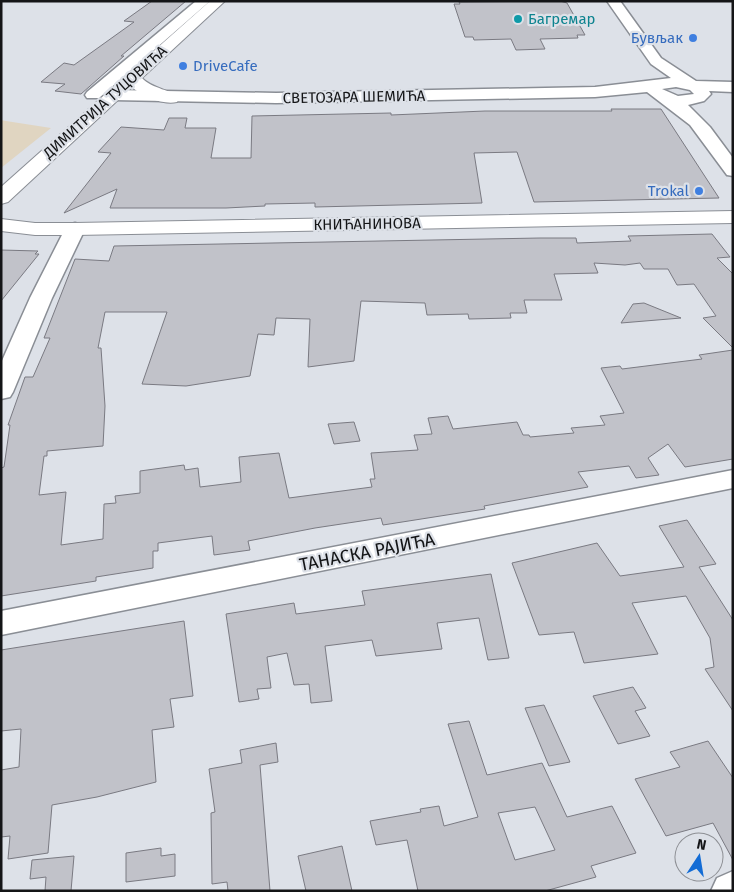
<svg xmlns="http://www.w3.org/2000/svg" width="734" height="892" font-family="'Fira Sans',sans-serif">
	<rect width="100%" height="100%" fill="#dde1e8"/>
	<polygon fill="#e0d5c1" points="1,120 6,121 51,128 1,168"/>
	<g fill="#c1c2c9" stroke="#7a7a82" fill-rule="evenodd">
		<polygon points="152,1 186,1 121,56 124,56 81,94 55,91 65,84 41,82 64,63 74,65 134,22 124,21"/>
		<polygon points="560,1 567,3 585,35 577,35 578,38 540,39 545,49 516,50 511,39 474,40 473,37 465,37 454,4 460,4 459,2"/>
		<polygon points="611,109 661,109 719,198 534,202 517,152 474,153 482,203 315,207 315,203 265,204 265,206 226,208 110,208 117,189 64,213 111,153 98,152 121,127 164,130 169,118 187,118 185,128 216,128 211,158 251,158 252,116 391,113 391,115 485,111 612,111"/>
		<polygon points="712,234 730,257 717,258 733,274 733,348 703,318 716,316 694,284 677,285 668,269 644,269 640,263 625,265 594,263 598,273 554,274 562,300 524,300 527,313 510,313 511,318 469,319 468,314 427,315 425,303 361,301 354,361 308,367 310,319 276,318 274,335 258,334 250,376 186,386 142,384 167,312 105,312 98,348 101,348 105,406 103,446 47,451 47,456 44,456 39,495 66,492 61,545 103,539 104,504 116,503 115,496 140,493 140,471 184,465 185,470 198,468 200,487 241,482 239,457 279,453 289,498 372,487 370,479 375,479 371,453 418,450 414,435 432,434 428,418 448,416 453,429 517,422 523,435 529,435 530,437 574,433 571,428 605,425 600,416 624,413 601,368 620,366 622,369 702,359 699,355 733,350 733,459 685,467 668,444 648,458 659,475 636,478 629,466 578,472 588,487 484,506 485,509 383,525 381,518 315,528 248,541 250,550 214,555 212,536 158,543 158,551 153,551 153,568 96,577 96,581 1,596 1,468 4,467 10,425 8,425 25,377 33,377 50,338 44,338 75,259 109,261 114,246 540,238 576,238 577,243 631,241 628,236"/>
		<polygon points="1,250 38,251 35,254 39,254 1,301"/>
		<polygon points="644,303 681,318 621,323 633,304"/>
		<polygon points="354,422 360,441 334,444 328,424"/>
		<polygon points="687,520 716,564 699,567 733,620 733,711 705,669 714,667 710,638 686,596 632,603 658,654 584,663 574,632 539,635 512,563 597,543 620,576 684,567 659,526"/>
		<polygon points="491,574 509,658 488,660 479,618 437,623 442,649 376,656 372,640 325,646 332,701 311,703 309,684 294,685 287,653 267,657 271,688 257,689 259,699 239,702 226,614 294,603 296,614 365,605 362,591"/>
		<polygon points="184,621 193,696 170,699 174,727 152,730 156,782 97,797 52,805 48,853 8,859 10,836 1,837 1,770 19,767 21,729 1,731 1,650"/>
		<polygon points="633,687 646,708 635,711 650,736 618,744 593,696"/>
		<polygon points="544,705 554,727 570,762 549,766 525,708"/>
		<path d="M469,721L487,775L542,763L567,817L612,806L636,853L591,866L596,877L545,891H418L407,840L376,845L370,821L421,812L420,809L439,806L444,826L478,817L448,724ZM535,807L555,850L515,860L498,813Z"/>
		<polygon points="708,741 733,778 733,860 713,823 666,836 635,779 680,767 670,752"/>
		<polygon points="276,743 278,762 260,765 270,891 228,891 227,882 212,884 211,813 215,812 209,769 242,763 240,750"/>
		<polygon points="342,846 352,891 306,891 298,856"/>
		<polygon points="161,848 161,856 175,854 175,876 126,882 126,853"/>
		<polygon points="74,856 71,891 45,891 46,877 30,879 32,860"/>
	</g>
	<g fill="none" stroke-linecap="round" stroke-linejoin="round">
		<defs>
			<g id="street">
				<polygon points="196,1 210,1 99,98 87,98 85,95 87,92"/>
				<path d="M607,1H620L661,58L696,81L733,82V92L709,91L711,94L704,101L688,105L710,127L733,158V176L727,175L690,125L647,92L595,97L276,103L113,100L105,95L113,90L276,93L595,87L671,78L651,64ZM676,87L690,90L694,94L678,96L662,89Z"/>
				<polygon points="75,223 82,225 85,229 52,298 13,392 10,397 1,399 1,363 30,298 65,229 68,225"/>
				<polygon points="733,470 733,488 1,635 1,611"/>
				<polygon points="733,871 733,891 711,891 717,878"/>
			</g>
			<g id="secondary">
				<path d="M210,1H225L142,78C152,89 173,90 179,98L177,102C163,105 143,97 132,87L8,202L1,204V187Z"/>
				<polygon points="733,211 733,223 75,235 35,235 1,231 1,219 35,223 75,223"/>
			</g>
		</defs>
		<use href="#street" stroke="#8a8e95" stroke-width="3"/>
		<use href="#secondary" stroke="#8a8e95" stroke-width="2"/>
		<use href="#street" fill="#fff" fill-rule="evenodd"/>
		<use href="#secondary" fill="#fff" fill-rule="evenodd"/>
	</g>
	<circle fill="#0f9aa8" stroke="#dde1e8" stroke-width="2" cx="518" cy="19" r="5"/>
	<g fill="#3f7fe0" stroke="#dde1e8" stroke-width="2">
		<circle cx="693" cy="38" r="5"/>
		<circle cx="183" cy="66" r="5"/>
		<circle cx="699" cy="191" r="5"/>
	</g>
	<g text-anchor="middle" stroke-width="4.5" stroke-linejoin="round" paint-order="stroke">
		<g font-size="15" fill="#0d838f" stroke="#dde1e8" text-anchor="start">
			<text x="528" y="24">Багремар</text>
		</g>
		<g font-size="15" fill="#366cbe" stroke="#dde1e8" text-anchor="end">
			<text x="683" y="43">Бувљак</text>
			<text x="193" y="71" text-anchor="start">DriveCafe</text>
			<text x="689" y="196">Trokal</text>
		</g>
		<g font-size="15" fill="#141517" stroke="#dde1e8">
			<text transform="translate(354 97) rotate(-1)" y="5">СВЕТОЗАРА ШЕМИЋА</text>
			<text transform="translate(105 102) rotate(-42)" y="5">ДИМИТРИЈА ТУЦОВИЋА</text>
			<text transform="translate(367 224) rotate(-1)" y="5">КНИЋАНИНОВА</text>
		</g>
		<g font-size="18" fill="#141517" stroke="#dde1e8">
			<text transform="translate(367 552) rotate(-11)" y="6">ТАНАСКА РАЈИЋА</text>
		</g>
	</g>
	<rect width="734" height="892" fill="none" stroke="#141517" stroke-width="5"/>
	<g transform="translate(699 857) rotate(12)"><circle r="24" fill="#dde1e8" stroke="#8d8f94"/>
	<path d="M0-4L9 19L0 12L-9 19Z" fill="#136cd5"/>
	<text y="-8" font-size="14" font-weight="bold" text-anchor="middle" fill="#141517">N</text>
	</g>
</svg>
